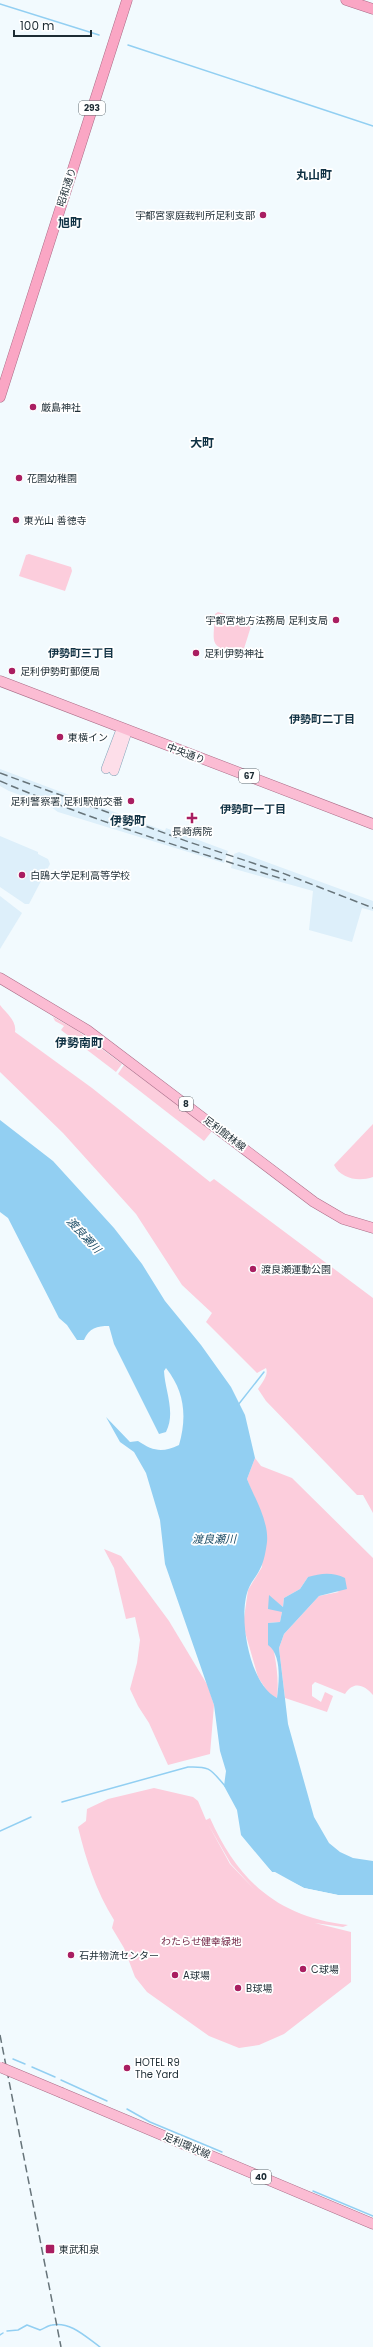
<svg xmlns="http://www.w3.org/2000/svg" width="373" height="2347" font-family="Poppins,'Noto Sans JP',sans-serif">
	<rect width="100%" height="100%" fill="#f2fafe"/>
	<g fill="#ddeffa">
		<polygon points="0,769 165,831 166,828 228,851 224,863 58,812 48,805 9,791 0,786"/>
		<polygon points="0,836 38,852 38,854 48,859 50,864 29,904 25,904 0,887"/>
		<polygon points="239,852 373,901 373,911 362,908 352,942 309,930 313,891 231,868 234,854"/>
		<polygon points="0,896 22,913 0,949"/>
	</g>
	<g fill="#fccddc" fill-rule="evenodd">
		<polygon points="29,554 71,567 72,571 65,591 19,576 26,555"/>
		<path d="M218,612L252,623L242,655C209,645 213,648 215,614Z"/>
		<path d="M0,1005C6,1013 17,1021 15,1032L92,1088L210,1182L214,1179L373,1298V1513L363,1495H357L266,1401L258,1389C262,1383 269,1375 266,1368L257,1373L206,1322L212,1313L182,1285L136,1214L63,1133L0,1072Z"/>
		<polygon points="53,1017 75,1029 122,1064 116,1072 61,1030 64,1026 55,1021"/>
		<polygon points="124,1065 212,1131 204,1141 118,1074"/>
		<path d="M373,1124V1177C359,1182 341,1179 334,1165Z"/>
		<path d="M255,1458L261,1466L292,1478L373,1558V1695C364,1684 353,1681 345,1694L315,1682L312,1685V1696L321,1702L325,1692L333,1696L327,1712L285,1698L279,1648L284,1634L319,1596L339,1592L308,1577L300,1589L284,1598L283,1607L269,1596L282,1612L280,1622L268,1623C273,1648 280,1672 277,1698L269,1694L258,1677L243,1625L248,1590L262,1567L264,1524L247,1479Z"/>
		<polygon points="104,1549 121,1556 169,1621 208,1686 214,1705 210,1754 168,1765 149,1723 138,1706 130,1689 137,1663 140,1640 135,1617 126,1619 114,1568"/>
		<path d="M154,1788L193,1797L198,1801L206,1820L210,1818C238,1881 278,1917 348,1925L343,1927L315,1923L351,1932V1982L284,2034L259,2045L239,2048L209,2036L147,1992L135,1977L124,1948L112,1928L114,1920C96,1891 86,1860 78,1827L86,1821L87,1809L108,1799ZM208,1824L231,1864L255,1890L230,1864Z"/>
	</g>
	<path fill="#92cff2" d="M0,1120L53,1161L114,1228L142,1264L165,1301L201,1345L231,1387L245,1415L255,1458L247,1479C254,1497 269,1521 267,1542C266,1550 264,1562 260,1569C257,1576 251,1582 248,1590C238,1617 249,1684 277,1698C279,1682 282,1655 268,1645V1623L280,1622L282,1612L268,1609L269,1595L283,1607L284,1598L300,1589L308,1577C321,1573 333,1572 345,1578L347,1589L319,1596L284,1634L279,1648L288,1724L314,1817L329,1843L340,1852L353,1858L373,1861V1895H338L304,1888L272,1872L241,1835L237,1810L224,1786L226,1771L220,1751L214,1705L165,1564L160,1520L146,1473L134,1452L120,1442L106,1417L130,1442L138,1441C153,1451 162,1453 179,1445C187,1417 185,1392 166,1368L164,1371C165,1391 176,1412 166,1432L159,1434L114,1344L109,1326C97,1326 89,1328 84,1340H77L67,1325L59,1318L8,1218L0,1212Z"/>
	<polygon fill="#f2fafe" points="246,1844 272,1872 275,1872 304,1888 338,1895 373,1895 373,1897 338,1897 303,1890 275,1874 271,1874"/>
	<g fill="none" stroke-linecap="round" stroke-linejoin="round">
		<g stroke="#92cff2" stroke-width="1.5">
			<polyline points="0,4 99,35"/>
			<polyline points="128,45 373,126"/>
			<polyline points="238,1405 264,1372"/>
			<path d="M62,1802L188,1767C211,1766 211,1770 225,1786"/>
			<polyline points="0,1831 31,1817"/>
			<polyline points="13,2059 25,2064"/>
			<polyline points="32,2067 55,2077"/>
			<polyline points="61,2080 107,2101"/>
			<polyline points="127,2109 150,2122 222,2152"/>
			<polyline points="313,2191 373,2216"/>
			<path d="M7,2331L18,2330L27,2325L40,2330C44,2329 48,2325 52,2325C70,2321 86,2337 100,2347"/>
			<polyline points="0,2335 3,2333"/>
		</g>
		<defs>
			<polyline id="secondary" points="106,769 120,732 125,729 126,735 114,771"/>
			<g id="primary">
				<polyline points="0,681 373,824"/>
				<polyline points="0,978 87,1030 314,1202 343,1219 373,1228"/>
				<polyline points="62,2093 373,2224"/>
			</g>
			<g id="trunk">
				<polyline points="346,0 373,9"/>
				<polyline points="0,397 127,0"/>
			</g>
		</defs>
		<use href="#secondary" stroke="#80a4b9" stroke-width="10"/>
		<use href="#primary" stroke="#ab6d88" stroke-width="11"/>
		<use href="#trunk" stroke="#ab6d88" stroke-width="11"/>
		<use href="#secondary" stroke="#fddee9" stroke-width="9"/>
		<use href="#primary" stroke="#fbbcd3" stroke-width="10"/>
		<use href="#trunk" stroke="#faa6c4" stroke-width="10"/>
		<g stroke="#67747a" stroke-width="1.5" stroke-dasharray="8 4" stroke-linecap="butt">
			<polyline points="0,773 189,842 280,872 373,908"/>
			<path d="M0,781C93,821 190,850 286,880"/>
			<polyline points="0,2035 61,2347"/>
		</g>
		<defs>
			<polyline id="primary-bridge" points="0,2067 62,2093"/>
		</defs>
		<use href="#primary-bridge" stroke="#ab6d88" stroke-width="11" stroke-linecap="butt"/>
		<use href="#primary-bridge" stroke="#fbbcd3" stroke-width="10"/>
	</g>
	<g fill="#a91e61" stroke="#fff" stroke-width="1.5">
		<circle cx="263" cy="215" r="4"/>
		<circle cx="33" cy="407" r="4"/>
		<circle cx="19" cy="478" r="4"/>
		<circle cx="16" cy="520" r="4"/>
		<circle cx="336" cy="620" r="4"/>
		<circle cx="196" cy="653" r="4"/>
		<circle cx="12" cy="671" r="4"/>
		<circle cx="60" cy="737" r="4"/>
		<circle cx="131" cy="801" r="4"/>
		<path d="M190 812h4v4h4v4h-4v4h-4v-4h-4v-4h4z"/>
		<circle cx="22" cy="875" r="4"/>
		<circle cx="253" cy="1269" r="4"/>
		<circle cx="71" cy="1955" r="4"/>
		<circle cx="303" cy="1969" r="4"/>
		<circle cx="175" cy="1975" r="4"/>
		<circle cx="238" cy="1988" r="4"/>
		<circle cx="127" cy="2068" r="4"/>
		<rect x="45" y="2244" width="10" height="10" rx="2"/>
	</g>
	<g text-anchor="middle" stroke-width="3.5" stroke-linejoin="round" paint-order="stroke">
		<g fill="#fff" stroke="#616b71" stroke-width="1">
			<rect x="79" y="101" width="26" height="14" rx="3"/>
			<rect x="239" y="769" width="20" height="14" rx="3"/>
			<rect x="179" y="1097" width="14" height="14" rx="3"/>
			<rect x="251" y="2170" width="20" height="14" rx="3"/>
		</g>
		<g font-size="9" font-weight="bold" fill="#1d2c34">
			<text x="92" y="111">293</text>
			<text x="249" y="779">67</text>
			<text x="186" y="1107">8</text>
			<text x="261" y="2180">40</text>
		</g>
		<g font-size="10" fill="#1d2c34" stroke="#fff">
			<text transform="translate(66 187) rotate(-72)" y="4">昭和通り</text>
			<text transform="translate(186 753) rotate(21)" y="4">中央通り</text>
			<text transform="translate(225 1133) rotate(37)" y="4">足利館林線</text>
			<text transform="translate(187 2145) rotate(23)" y="4">足利環状線</text>
		</g>
		<g font-size="10" fill="#1d2c34" stroke="#fff" text-anchor="start">
			<text x="255" y="219" text-anchor="end">宇都宮家庭裁判所足利支部</text>
			<text x="41" y="411">厳島神社</text>
			<text x="27" y="482">花園幼稚園</text>
			<text x="24" y="524">東光山 善徳寺</text>
			<text x="328" y="624" text-anchor="end">宇都宮地方法務局 足利支局</text>
			<text x="204" y="657">足利伊勢神社</text>
			<text x="20" y="675">足利伊勢町郵便局</text>
			<text x="68" y="741">東横イン</text>
			<text x="123" y="805" text-anchor="end">足利警察署 足利駅前交番</text>
			<text x="192" y="835" text-anchor="middle">長崎病院</text>
			<text x="30" y="879">白鴎大学足利高等学校</text>
			<text x="261" y="1273">渡良瀬運動公園</text>
			<text x="79" y="1959">石井物流センター</text>
			<text x="311" y="1973">C球場</text>
			<text x="183" y="1979">A球場</text>
			<text x="246" y="1992">B球場</text>
			<text x="135" y="2066">HOTEL R9<tspan x="135" dy="12">The Yard</tspan></text>
			<text x="59" y="2253">東武和泉</text>
		</g>
		<g font-size="10" fill="#752a49" stroke="#fff">
			<text x="201" y="1945">わたらせ健幸緑地</text>
		</g>
		<g font-size="11" font-weight="bold" fill="#113244" stroke="#fff">
			<text x="81" y="657">伊勢町三丁目</text>
			<text x="322" y="723">伊勢町二丁目</text>
			<text x="253" y="813">伊勢町一丁目</text>
		</g>
		<g font-size="11" font-style="italic" fill="#1d4d66" stroke="#fff">
			<text transform="translate(84 1235) rotate(47)" y="4">渡良瀬川</text>
			<text x="214" y="1543">渡良瀬川</text>
		</g>
		<g font-size="12" font-weight="bold" fill="#113244" stroke="#fff">
			<text x="314" y="179">丸山町</text>
			<text x="70" y="227">旭町</text>
			<text x="202" y="447">大町</text>
			<text x="128" y="825">伊勢町</text>
			<text x="79" y="1047">伊勢南町</text>
		</g>
	</g>
	<path d="M14 30v6h77v-6" fill="none" stroke="#1d2c34" stroke-width="2"/>
	<text x="20" y="30" font-size="12" fill="#1d2c34" stroke="#ffffff" stroke-width="3" paint-order="stroke">100 m</text>
</svg>
